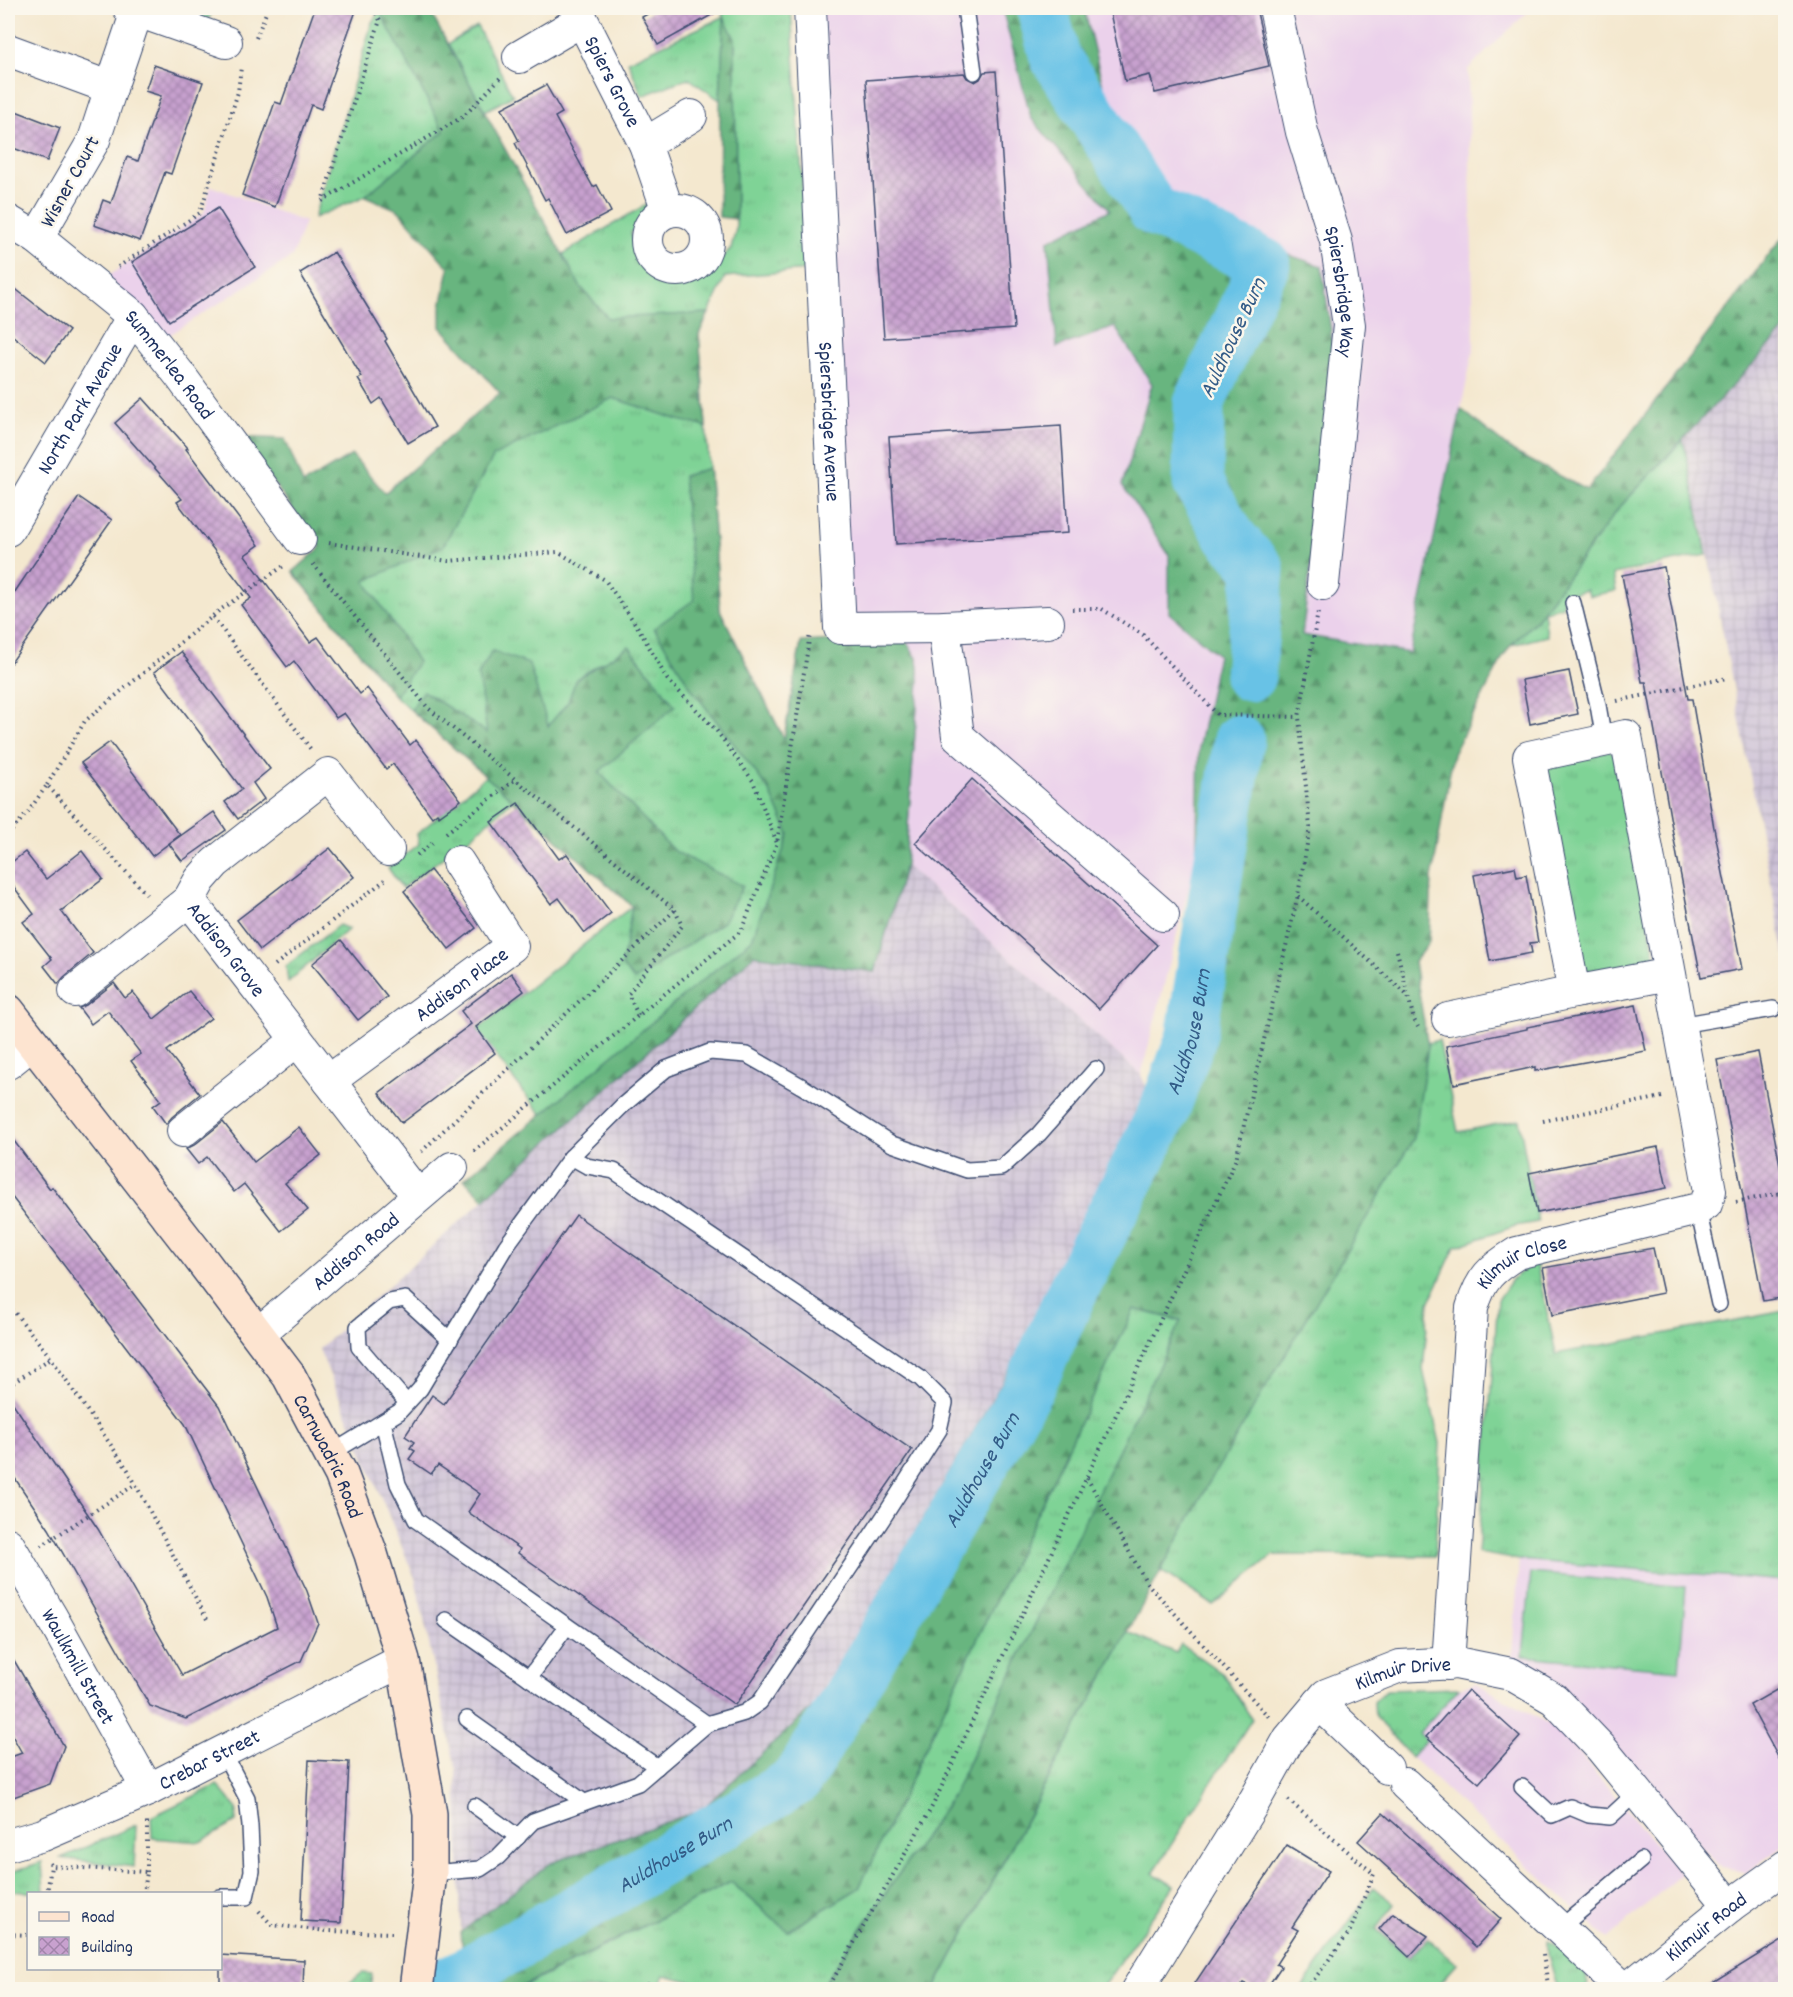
<svg xmlns="http://www.w3.org/2000/svg" width="1793" height="1997" font-family="Dekko,sans-serif">
	<defs>
		<pattern id="industrial-grid" width="8" height="8" patternUnits="userSpaceOnUse" patternTransform="scale(1.5)"><rect width="8" height="8" fill="#cbbfd5"/><path d="M0 4h8M4 0v8" fill="none" stroke="#aea4b9"/></pattern>
		<pattern id="grass-tufts" width="24" height="20" patternUnits="userSpaceOnUse" patternTransform="scale(1.5)"><rect width="24" height="20" fill="#7fd396"/><path d="M3 7l-1-3M5 7V3M7 7l1-3M15 17l-1-3M17 17v-4M19 17l1-3" fill="none" stroke="#6db584"/></pattern>
		<pattern id="forest-firs" width="22" height="20" patternUnits="userSpaceOnUse" patternTransform="scale(1.5)"><rect width="22" height="20" fill="#67b57f"/><path d="M5 1l3.5 6h-7zM16 11l3.5 6h-7z" fill="#54946b"/></pattern>
		<pattern id="wetland-marsh" width="20" height="14" patternUnits="userSpaceOnUse" patternTransform="scale(1.5)"><rect width="20" height="14" fill="#7fd396"/><path d="M1 5h8M5 5V1M11 12h8M15 12V8" fill="none" stroke="#6db584"/></pattern>
		<pattern id="building-cross-hatch" width="8" height="8" patternUnits="userSpaceOnUse" patternTransform="scale(1.5)"><rect width="8" height="8" fill="#c8a1cf"/><path d="M0 0l8 8M0 8l8-8" fill="none" stroke="#a284ab"/></pattern>
	</defs>
	<rect width="100%" height="100%" fill="#fbf7ec"/>
	<filter id="ink" filterUnits="userSpaceOnUse"><feTurbulence type="fractalNoise" baseFrequency=".0167" numOctaves="2"/><feDisplacementMap in="SourceGraphic" scale="12" xChannelSelector="R" yChannelSelector="G"/><feConvolveMatrix kernelMatrix="1 2 1 2 8 2 1 2 1" color-interpolation-filters="sRGB"/></filter>
	<filter id="wash" filterUnits="userSpaceOnUse"><feTurbulence type="fractalNoise" baseFrequency=".008" numOctaves="4" result="noise"/><feDisplacementMap in="SourceGraphic" scale="24" xChannelSelector="R" yChannelSelector="G"/><feGaussianBlur stdDeviation="1.35" result="paint"/><feColorMatrix in="noise" values="0 0 0 0 0 0 0 0 0 0 0 0 0 0 0 0 0 1.4 0 .05"/><feComposite in="paint" operator="in"/></filter>
	<g filter="url(#wash)">
		<rect width="100%" height="100%" fill="#f4e8cf"/>
		<g fill="#ebd1eb">
			<polygon points="811,8 1532,8 1468,69 1474,346 1411,653 1302,635 1254,662 1193,871 1141,1075 905,865 919,680 917,658 903,636 844,632"/>
			<polygon points="211,186 305,222 292,257 163,339 107,277 204,213"/>
			<polygon points="1519,1560 1785,1581 1785,1844 1747,1873 1719,1866 1557,1682 1512,1657"/>
			<polygon points="1476,1683 1559,1730 1681,1874 1607,1939 1411,1757 1426,1740 1419,1733 1459,1688"/>
		</g>
		<g fill="url(#industrial-grid)">
			<polygon points="1785,329 1785,957 1704,534 1683,440"/>
			<polygon points="905,865 1141,1075 1158,1114 815,1705 701,1810 551,1863 461,1932 456,1769 415,1578 319,1349 754,955 875,972"/>
		</g>
		<g fill="url(#grass-tufts)" stroke="#4d817a" stroke-width="1.5">
			<polygon points="173,8 214,8 208,20"/>
			<polygon points="721,8 791,8 808,270 725,277 709,313 608,319 580,287 563,254 647,204 645,215 631,233 636,256 655,275 681,283 702,278 731,248 736,229 735,40 724,19 720,100 688,78 642,96 628,61 723,17"/>
			<polygon points="380,11 444,131 365,196 314,218 372,22"/>
			<polygon points="477,26 513,96 485,111 448,44"/>
			<polygon points="699,334 720,610 784,739 801,642 917,658 919,680 905,865 875,972 754,955 558,1133 523,1092 477,1030 632,906 513,800 472,836 402,888 388,868 419,844 417,834 486,776 395,696 293,572 553,348"/>
			<polygon points="1683,440 1707,555 1613,574 1616,591 1589,596 1587,590 1563,596 1563,606 1544,611 1547,636 1511,645 1536,620 1618,509"/>
			<polygon points="1608,750 1616,756 1655,956 1649,965 1594,975 1584,970 1544,770"/>
			<polygon points="339,925 349,929 288,982 286,966"/>
			<polygon points="1439,1040 1458,1132 1519,1120 1538,1222 1515,1226 1455,1247 1429,1303 1423,1370 1440,1443 1435,1556 1273,1555 1213,1605 1161,1571 1207,1486 1428,1048 1427,1043"/>
			<polygon points="1536,1262 1556,1354 1785,1311 1785,1364 1782,1366 1786,1415 1785,1581 1519,1560 1478,1553 1498,1300 1513,1278"/>
			<polygon points="1134,1309 1181,1321 953,1795 820,1989 721,1989 664,1975 658,1989 517,1990 731,1882 788,1931 859,1888"/>
			<polygon points="1128,1632 1176,1653 1181,1644 1223,1674 1252,1719 1153,1873 1174,1886 1101,1989 934,1990"/>
			<polygon points="1459,1688 1419,1733 1426,1740 1411,1757 1375,1717 1374,1702 1386,1690"/>
			<polygon points="217,1785 237,1809 236,1822 200,1842 152,1838 151,1817"/>
			<polygon points="136,1825 134,1867 61,1858"/>
			<polygon points="42,1862 44,1893 8,1891 8,1873"/>
			<polygon points="1374,1887 1394,1904 1376,1929 1409,1957 1428,1939 1457,1964 1435,1989 1301,1989"/>
			<polygon points="1548,1940 1582,1963 1589,1984 1586,1989 1558,1989 1548,1955"/>
		</g>
		<g fill="url(#forest-firs)" stroke="#41726e" stroke-width="1.5">
			<polygon points="378,8 428,8 580,286 608,318 709,313 699,334 706,427 679,420 613,398 494,456 443,546 365,581 418,662 395,696 293,572 321,547 239,437 285,439 303,484 352,455 385,493 500,393 441,327 441,307 449,268 398,210 365,196 444,131"/>
			<polygon points="1002,8 1084,8 1115,136 1190,222 1322,266 1336,367 1302,635 1410,653 1461,409 1514,452 1587,490 1785,234 1785,329 1618,509 1536,620 1511,645 1503,657 1453,754 1432,878 1429,942 1414,962 1428,1047 1414,1138 1207,1486 934,1989 820,1989 953,1795 1181,1320 1134,1309 859,1888 788,1931 731,1882 517,1989 466,1989 461,1932 551,1863 701,1810 815,1705 1158,1114 1196,876 1199,745 1218,655 1169,613 1169,555 1122,485 1152,384 1115,327 1057,347 1048,241 1110,210 1031,118"/>
			<polygon points="724,17 735,39 736,219 719,217 720,100"/>
			<polygon points="709,468 720,610 784,739 801,642 903,636 917,658 919,680 905,865 875,972 754,955 484,1199 464,1179 752,939 789,834 769,790 691,688 654,628 694,600 683,476"/>
			<polygon points="629,646 675,706 599,772 674,851 743,886 723,922 634,980 622,966 632,906 411,710 423,691 487,733 478,675 492,651 529,664 548,726 568,702 576,679"/>
		</g>
		<polygon fill="url(#wetland-marsh)" stroke="#4d817a" stroke-width="1.5" points="362,1973 372,1974 370,1989 342,1989"/>
		<polygon fill="#7fd396" stroke="#4d817a" stroke-width="1.5" points="1531,1573 1686,1587 1679,1670 1523,1656"/>
		<g fill="none" stroke-linecap="round" stroke-linejoin="round">
			<g stroke="#68c2e6" stroke-width="51">
				<polyline points="1042,8 1055,57 1153,210 1265,264 1199,403 1198,482 1230,536 1259,569 1250,676"/>
				<path id="s1" d="M431,1990L462,1975L607,1893L797,1780L847,1698L1031,1383L1072,1292L1164,1111L1191,1038L1239,740"/>
			</g>
		</g>
		<g id="blocks">
			<g fill="url(#building-cross-hatch)">
				<polygon points="315,8 357,8 321,109 311,105 275,207 242,195 275,102 281,104"/>
				<polygon points="658,8 724,8 658,45 642,17"/>
				<polygon points="1109,8 1256,8 1269,66 1155,93 1150,75 1125,81"/>
				<polygon points="154,65 203,82 171,174 165,172 140,241 94,225 103,200 111,203 127,157 138,161 161,96 145,91"/>
				<polygon points="996,71 1014,329 884,338 866,80 964,73 967,78 975,82 980,79 984,72"/>
				<polygon points="546,85 562,113 555,117 593,187 597,185 611,212 567,235 548,198 545,200 515,143 519,141 502,108"/>
				<polygon points="8,108 60,128 47,161 8,146"/>
				<polygon points="218,208 255,267 169,321 132,262"/>
				<polygon points="334,252 387,339 385,341 435,427 408,443 381,398 373,404 358,379 362,377 300,273"/>
				<polygon points="8,283 69,331 46,362 8,332"/>
				<polygon points="143,398 188,448 186,449 259,545 245,555 310,642 318,637 360,694 367,688 410,745 416,740 461,800 439,816 437,813 432,817 393,764 386,769 344,713 336,718 294,661 287,667 241,605 251,598 177,502 182,499 115,423"/>
				<polygon points="1061,426 1068,533 896,544 889,437"/>
				<polygon points="79,497 112,520 8,667 8,602"/>
				<polygon points="1664,567 1688,699 1692,699 1714,828 1742,969 1701,977 1677,856 1646,682 1642,682 1622,575"/>
				<polygon points="181,652 270,769 253,783 264,799 238,819 225,802 242,789 154,672"/>
				<polygon points="1569,671 1578,714 1530,724 1522,680"/>
				<polygon points="110,742 180,835 152,856 81,763"/>
				<polygon points="972,779 1157,945 1099,1009 915,843"/>
				<polygon points="518,803 559,859 567,854 611,913 585,933 559,898 551,904 491,822"/>
				<polygon points="214,812 226,830 182,861 169,844"/>
				<polygon points="330,848 354,877 260,950 237,920"/>
				<polygon points="82,851 103,879 61,911 93,953 64,977 58,984 44,966 52,959 23,922 34,914 8,879 8,865 25,852 46,879"/>
				<polygon points="1515,867 1517,877 1526,875 1538,942 1530,943 1532,953 1490,961 1474,875"/>
				<polygon points="430,870 476,928 449,949 404,891"/>
				<polygon points="341,940 387,997 358,1020 312,964"/>
				<polygon points="511,973 524,991 476,1027 495,1053 402,1123 379,1093 471,1024 461,1011"/>
				<polygon points="114,983 125,998 133,992 154,1019 189,991 211,1018 167,1051 200,1094 172,1117 166,1124 153,1106 161,1100 131,1061 141,1054 108,1011 91,1024 79,1008 86,1005"/>
				<polygon points="1636,1005 1646,1051 1535,1071 1535,1067 1454,1084 1446,1046 1527,1029 1527,1027"/>
				<polygon points="1758,1052 1785,1191 1785,1297 1763,1301 1717,1060"/>
				<polygon points="223,1122 254,1162 299,1127 321,1155 285,1183 308,1210 281,1231 244,1184 234,1192 207,1157 198,1164 186,1149 194,1145"/>
				<polygon points="8,1133 50,1189 52,1187 219,1406 307,1591 318,1623 301,1661 186,1719 150,1706 49,1529 8,1468 8,1396 98,1529 182,1675 277,1627 267,1597 185,1424 8,1192"/>
				<polygon points="1658,1147 1667,1188 1537,1213 1529,1173"/>
				<polygon points="576,1215 912,1450 735,1705 518,1553 520,1549 468,1512 480,1494 438,1465 431,1474 409,1459 415,1451 410,1448 414,1442 405,1436 432,1395 444,1404"/>
				<polygon points="1653,1248 1663,1293 1552,1315 1543,1268"/>
				<polygon points="8,1650 64,1746 50,1784 8,1799 8,1758 22,1753 8,1728"/>
				<polygon points="1785,1685 1785,1770 1750,1705"/>
				<polygon points="1468,1690 1520,1737 1479,1783 1426,1737"/>
				<polygon points="309,1760 349,1762 341,1923 301,1921"/>
				<polygon points="1383,1813 1501,1919 1476,1947 1358,1841"/>
				<polygon points="1287,1845 1329,1871 1292,1927 1298,1930 1276,1964 1281,1967 1266,1989 1256,1989 1243,1983 1238,1989 1191,1989"/>
				<polygon points="1393,1913 1428,1936 1409,1957 1379,1929"/>
				<polygon points="1785,1938 1785,1989 1703,1989"/>
				<polygon points="220,1955 304,1960 303,1989 220,1989"/>
			</g>
		</g>
	</g>
	<g filter="url(#ink)">
		<use href="#blocks" fill-opacity="0" stroke="#3c4b6f" stroke-width="1.5"/>
		<g fill="none" stroke-linecap="round" stroke-linejoin="round">
			<defs>
				<g id="lane">
					<polyline points="965,8 974,72"/>
					<polyline points="1573,603 1598,705 1604,740"/>
					<polyline points="1680,1025 1773,1009"/>
					<polyline points="1698,1209 1719,1304"/>
					<polyline points="407,1403 359,1347 358,1327 389,1302 405,1299 450,1340"/>
					<polyline points="383,1422 398,1484 416,1520 707,1724"/>
					<polyline points="330,1454 399,1412 420,1389 506,1246 571,1157 622,1106 666,1069 710,1052 747,1055 803,1087 892,1144 967,1170 1001,1168 1039,1134 1096,1069"/>
					<polyline points="446,1620 657,1767"/>
					<polyline points="529,1678 567,1626"/>
					<polyline points="467,1719 584,1802"/>
					<polyline points="1522,1787 1552,1815 1570,1807 1589,1815 1610,1817 1637,1792"/>
					<polyline points="475,1806 518,1837"/>
					<polyline points="430,1873 480,1869 498,1857 533,1821 638,1783 707,1724 744,1713 760,1702 883,1518 939,1430 945,1403 920,1378 614,1171 587,1166 571,1157"/>
					<polyline points="220,1897 246,1897 252,1871 250,1826 247,1798 223,1752"/>
					<polyline points="1560,1928 1641,1860"/>
				</g>
				<g id="street">
					<polyline points="129,8 226,42"/>
					<path id="s2" d="M576,8L645,144L668,211"/>
					<path id="s3" d="M810,8L840,628L944,627L1048,622"/>
					<path id="s4" d="M1275,8L1302,132L1336,241L1349,325L1323,584"/>
					<polyline points="8,50 111,88 94,140 37,238"/>
					<polyline points="519,57 582,20"/>
					<polyline points="111,88 137,11"/>
					<polyline points="645,144 691,116"/>
					<circle cx="677" cy="240" r="30"/>
					<path id="s5" d="M8,221L37,238L133,316L179,374L300,539"/>
					<path id="s6" d="M8,530L133,316"/>
					<polyline points="944,627 958,736 1163,915"/>
					<path id="s7" d="M388,850L328,774L215,863L200,880L189,900L418,1196"/>
					<polyline points="75,991 189,900"/>
					<polyline points="1448,1019 1574,992"/>
					<polyline points="8,1063 33,1043"/>
					<path id="s8" d="M329,1081L512,946L458,862"/>
					<polyline points="183,1131 297,1040"/>
					<path id="s9" d="M258,1334L452,1168"/>
					<path id="s10" d="M8,1544L52,1618L148,1790"/>
					<path id="s11" d="M1448,1664L1472,1308C1481,1278 1491,1269 1517,1253L1698,1209L1706,1204L1710,1191L1626,736L1529,757L1574,992L1670,974"/>
					<polyline points="1319,1703 1387,1768"/>
					<polyline points="1405,1784 1625,1990"/>
					<path id="s12" d="M8,1845L43,1835L148,1790L403,1660"/>
					<path id="s13" d="M1137,1990L1255,1800L1289,1739L1326,1695L1400,1666L1456,1663L1511,1674L1554,1699L1601,1748L1730,1906"/>
					<path id="s14" d="M1626,1990L1730,1906L1786,1866"/>
				</g>
				<g id="secondary">
					<path id="s15" d="M8,1011L194,1250L289,1376L341,1474L371,1554L403,1660L430,1814V1873L416,1990"/>
				</g>
			</defs>
			<use href="#lane" stroke="#3c4b6f" stroke-width="18"/>
			<use href="#street" stroke="#3c4b6f" stroke-width="34"/>
			<use href="#secondary" stroke="#3c4b6f" stroke-width="36"/>
			<g stroke="#3c4b6f" stroke-width="4" stroke-dasharray="1.5 4.5" stroke-linecap="butt">
				<polyline points="373,8 380,20 322,201 464,116 500,78"/>
				<polyline points="256,38 268,8"/>
				<polyline points="118,267 200,213 238,92 241,67"/>
				<polyline points="329,543 448,561 558,552 605,580 639,629 667,679 716,730 753,781 777,843"/>
				<polyline points="313,564 428,708 675,910 421,1152"/>
				<polyline points="1072,609 1102,609 1143,635 1218,715 1299,717"/>
				<polyline points="213,617 312,751"/>
				<polyline points="1617,701 1727,678"/>
				<polyline points="47,785 85,721 220,610 285,565"/>
				<polyline points="446,833 516,779"/>
				<polyline points="8,835 28,812 47,785 149,897"/>
				<polyline points="417,855 435,841"/>
				<polyline points="1298,896 1407,995"/>
				<polyline points="1397,951 1414,1020 1418,1027"/>
				<polyline points="275,965 385,880"/>
				<polyline points="638,1015 628,994 682,926 675,910"/>
				<polyline points="1543,1121 1662,1097"/>
				<polyline points="474,1151 741,931 777,843 810,634"/>
				<polyline points="1736,1202 1786,1192"/>
				<polyline points="8,1304 51,1358 128,1470 208,1621"/>
				<polyline points="8,1386 51,1358"/>
				<polyline points="1087,1478 1147,1583 1269,1717"/>
				<polyline points="41,1546 136,1484"/>
				<polyline points="1288,1800 1374,1874 1349,1933 1306,1990"/>
				<polyline points="50,1863 51,1866 147,1872 144,1893 149,1894"/>
				<polyline points="147,1872 147,1822"/>
				<polyline points="47,1894 51,1866"/>
				<polyline points="259,1911 272,1925 327,1931 392,1933"/>
				<polyline points="8,1934 28,1935"/>
				<polyline points="1543,1955 1549,1990"/>
				<polyline points="647,1990 650,1980"/>
				<polyline points="827,1990 933,1805 1236,1159 1298,895 1310,827 1299,717 1318,612"/>
			</g>
			<use href="#lane" stroke="#fff" stroke-width="15"/>
			<use href="#street" stroke="#fff" stroke-width="32"/>
			<use href="#secondary" stroke="#fde4d0" stroke-width="33"/>
		</g>
	</g>
	<g text-anchor="middle" stroke-width="5" stroke-linejoin="round" paint-order="stroke">
		<g font-size="21" fill="#1b2f5e" stroke="#fbf7ec">
			<text dy="7" stroke="none"><textPath href="#s2" startOffset="82">Spiers Grove</textPath></text>
			<text transform="translate(69 181) rotate(-61)" y="7">Wisner Court</text>
			<text dy="7" stroke="none"><textPath href="#s4" startOffset="292">Spiersbridge Way</textPath></text>
			<text dy="7" stroke="none"><textPath href="#s5" startOffset="218">Summerlea Road</textPath></text>
			<text dy="7" stroke="none"><textPath href="#s6" startOffset="141">North Park Avenue</textPath></text>
			<text dy="7" stroke="none"><textPath href="#s3" startOffset="414">Spiersbridge Avenue</textPath></text>
			<text dy="7" stroke="none"><textPath href="#s7" startOffset="348">Addison Grove</textPath></text>
			<text dy="7" stroke="none"><textPath href="#s8" startOffset="164">Addison Place</textPath></text>
			<text dy="7" stroke="none"><textPath href="#s9" startOffset="128">Addison Road</textPath></text>
			<text dy="7" stroke="none"><textPath href="#s11" startOffset="430">Kilmuir Close</textPath></text>
			<text dy="7" stroke="none"><textPath href="#s15" startOffset="550">Carnwadric Road</textPath></text>
			<text dy="7" stroke="none"><textPath href="#s10" startOffset="141">Waulkmill Street</textPath></text>
			<text dy="7" stroke="none"><textPath href="#s13" startOffset="432">Kilmuir Drive</textPath></text>
			<text dy="7" stroke="none"><textPath href="#s12" startOffset="219">Crebar Street</textPath></text>
			<text dy="7" stroke="none"><textPath href="#s14" startOffset="102">Kilmuir Road</textPath></text>
		</g>
		<g font-size="22" font-style="italic" fill="#325b87" stroke="#fbf7ec">
			<text transform="translate(1231 337) rotate(-65)" y="8">Auldhouse Burn</text>
			<text dy="8" stroke="none"><textPath href="#s1" startOffset="1269">Auldhouse Burn</textPath></text>
			<text dy="8" stroke="none"><textPath href="#s1" startOffset="783">Auldhouse Burn</textPath></text>
			<text dy="8" stroke="none"><textPath href="#s1" startOffset="279">Auldhouse Burn</textPath></text>
		</g>
	</g>
	<rect width="1793" height="1997" fill="none" stroke="#fbf7ec" stroke-width="30"/>
	<rect x="27" y="1892" width="195" height="78" fill="#fbf7ec" stroke="#a1a7b3" stroke-width="1.5"/>
	<rect x="39" y="1912" width="30" height="9" fill="#fde4d0" stroke="#a1a7b3" stroke-width="1.5"/>
	<text x="81" y="1922" font-size="18" fill="#1b2f5e">Road</text>
	<rect x="39" y="1937" width="30" height="18" fill="url(#building-cross-hatch)" stroke="#a1a7b3" stroke-width="1.5"/>
	<text x="81" y="1952" font-size="18" fill="#1b2f5e">Building</text>
</svg>
